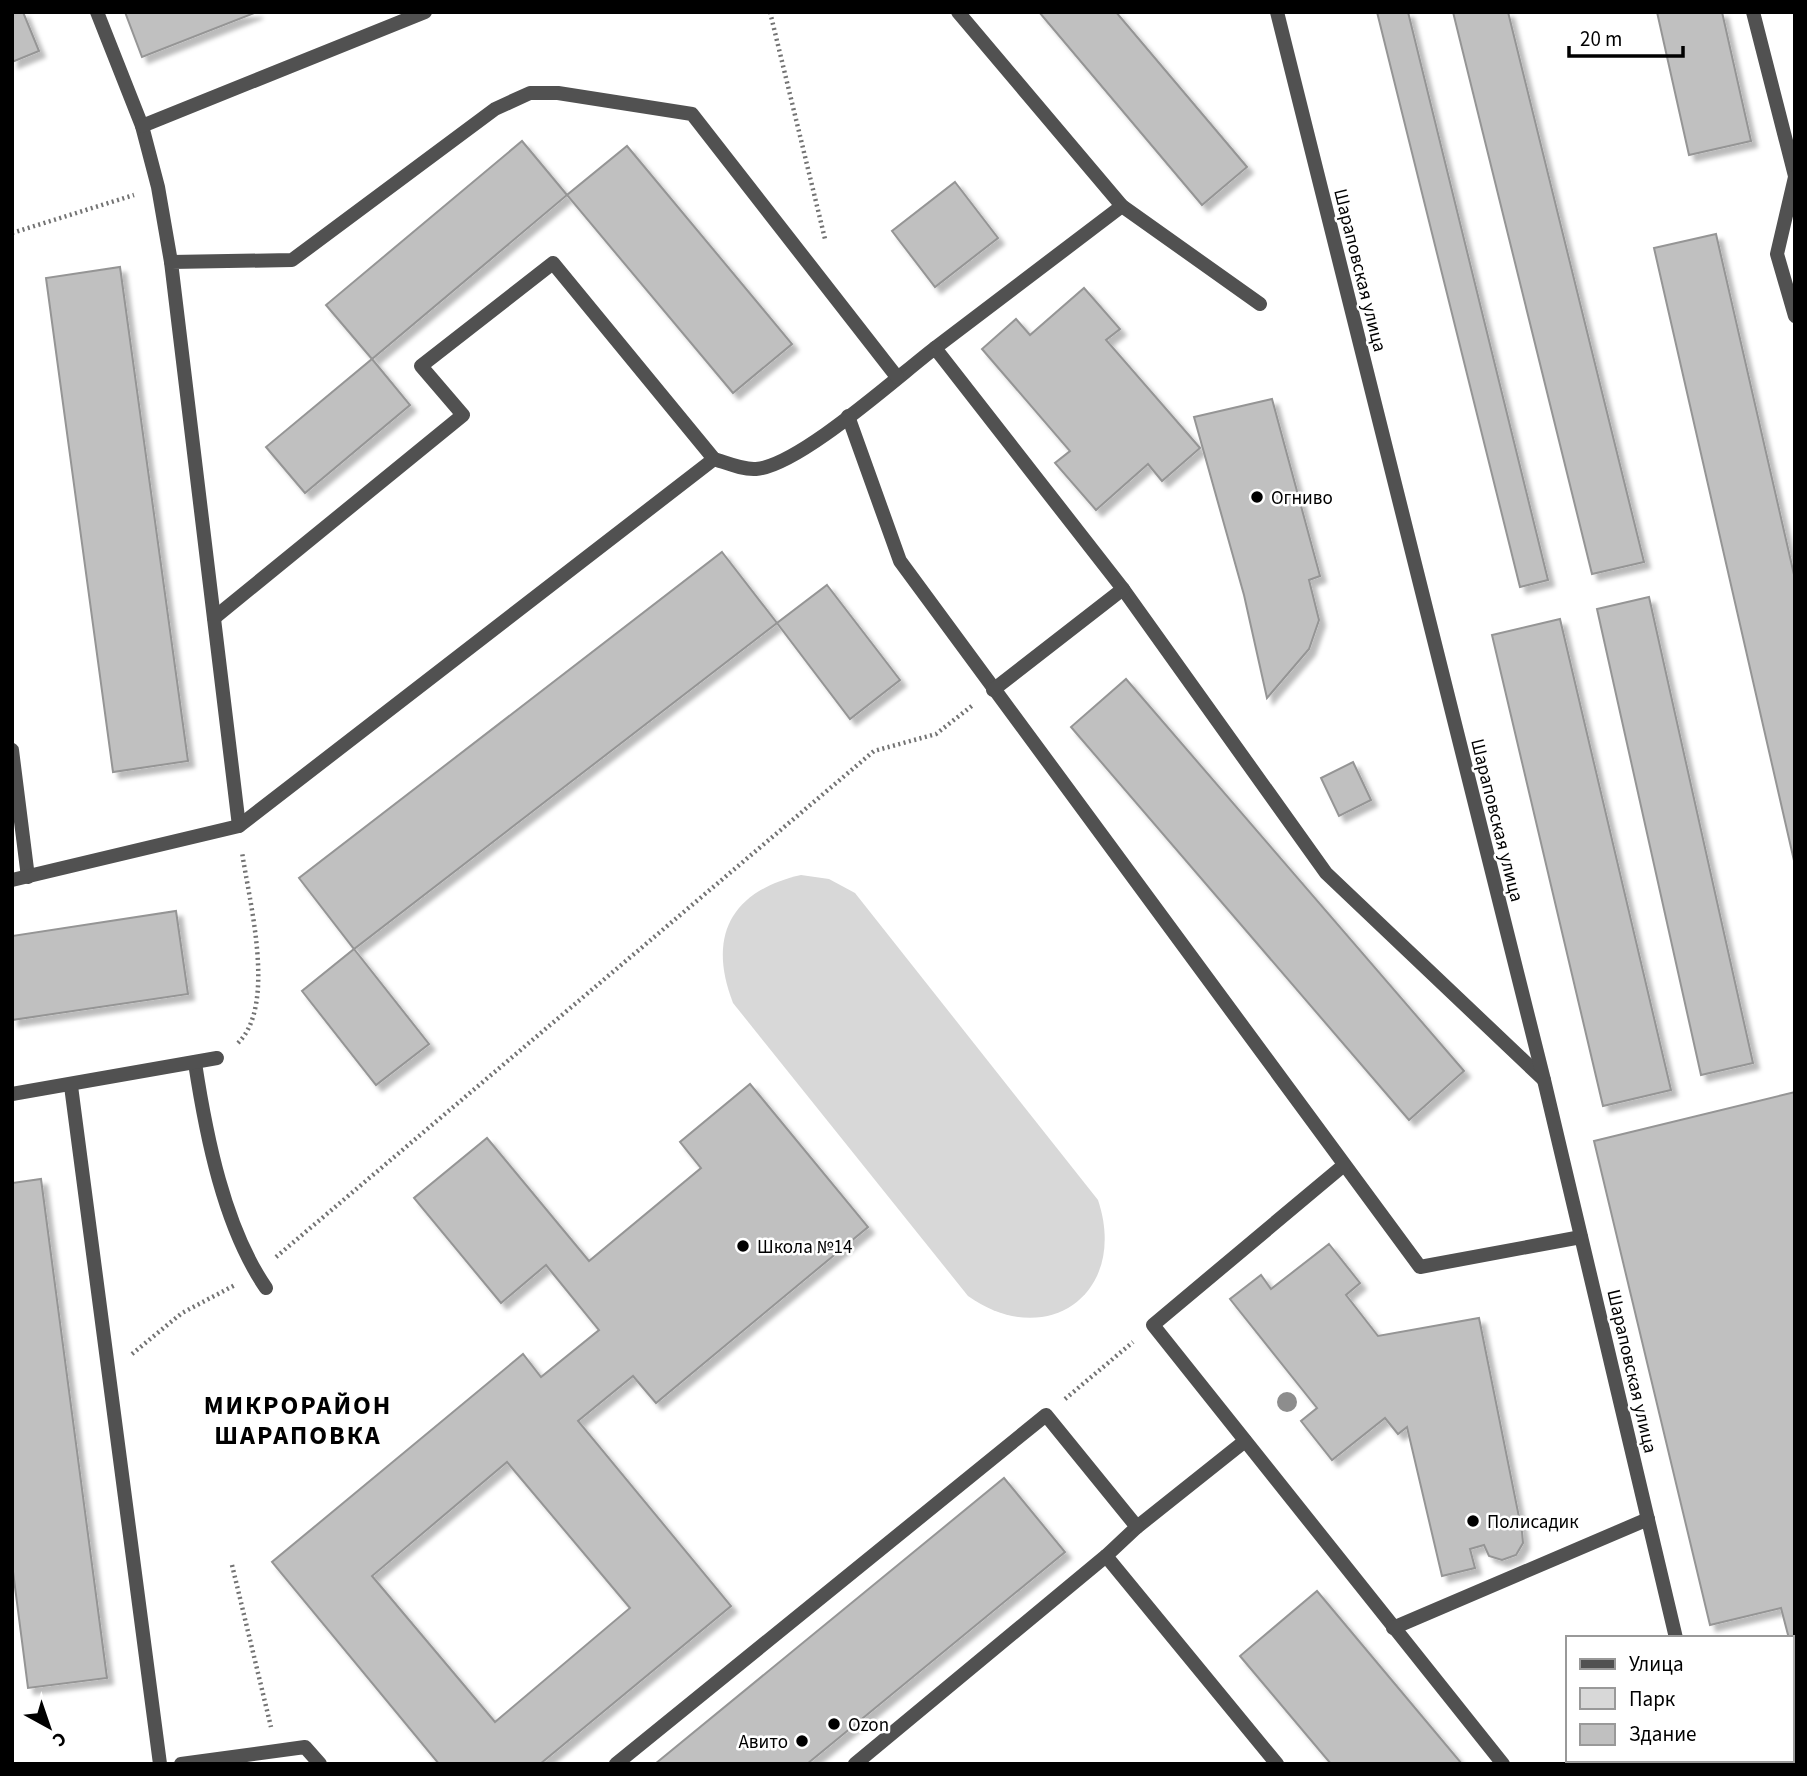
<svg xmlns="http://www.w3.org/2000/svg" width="1807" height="1776" font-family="'Source Sans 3',sans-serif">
	<defs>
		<filter id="shadow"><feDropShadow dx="6" dy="6" stdDeviation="2" flood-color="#0004"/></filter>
	</defs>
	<rect width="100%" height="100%" fill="#fff"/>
	<path fill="#d8d8d8" d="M801,875L829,879L855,893L1098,1200C1129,1293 1047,1352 968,1296L733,1003C707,936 731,891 801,875Z"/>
	<g fill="#c0c0c0" stroke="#959595" stroke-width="2" fill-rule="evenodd" filter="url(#shadow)">
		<polygon points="12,12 23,12 39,51 12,62"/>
		<polygon points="125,12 257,12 142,57"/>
		<polygon points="1039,12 1116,12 1247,167 1202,205"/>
		<polygon points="1377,12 1408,12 1548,580 1520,587"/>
		<polygon points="1453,12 1508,12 1644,562 1592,574"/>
		<polygon points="1657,12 1722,12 1751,141 1689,155"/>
		<polygon points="522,141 567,195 372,359 326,305"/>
		<polygon points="627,146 792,344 733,393 567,195"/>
		<polygon points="955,182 998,238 935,287 892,231"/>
		<polygon points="1716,234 1795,579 1795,865 1654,248"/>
		<polygon points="120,267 188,761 113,772 46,278"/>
		<polygon points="1084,288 1120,329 1106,340 1200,448 1162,481 1148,464 1096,510 1055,463 1070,451 982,349 1016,319 1030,335"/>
		<polygon points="372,359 410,405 305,493 266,447"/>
		<polygon points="1272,399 1320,576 1309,580 1319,620 1309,649 1267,698 1244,595 1194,417"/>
		<polygon points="722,552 777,623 354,949 299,878"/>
		<polygon points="827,585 900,680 850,719 777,623"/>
		<polygon points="1649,597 1753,1063 1701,1075 1597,609"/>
		<polygon points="1560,619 1671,1090 1603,1106 1492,635"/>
		<polygon points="1126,679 1464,1071 1409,1120 1071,727"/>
		<polygon points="1353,762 1371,800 1339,816 1321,778"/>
		<polygon points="176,911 188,994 12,1020 12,936"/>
		<polygon points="354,949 429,1044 376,1085 302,991"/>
		<path d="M750,1084L868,1227L656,1403L633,1376L578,1421L731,1606L540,1764H439L272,1562L523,1354L541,1377L599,1330L546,1265L501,1303L414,1198L487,1138L589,1261L701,1168L680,1142ZM507,1462L630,1608L495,1722L372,1576Z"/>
		<polygon points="1795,1092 1795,1650 1792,1650 1781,1608 1710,1625 1594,1141"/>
		<polygon points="41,1179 107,1678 28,1688 12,1564 12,1183"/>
		<polygon points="1329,1244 1360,1283 1346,1295 1378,1336 1479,1318 1522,1532 1523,1543 1516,1555 1502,1560 1489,1556 1484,1545 1470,1549 1475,1568 1442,1576 1407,1427 1398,1434 1385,1418 1332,1460 1301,1421 1317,1408 1230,1299 1261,1275 1271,1289"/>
		<polygon points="1004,1478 1065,1552 807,1764 655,1764"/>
		<polygon points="1317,1591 1462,1764 1331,1764 1240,1656"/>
		<polygon points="1795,1719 1795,1764 1766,1764 1765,1760 1791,1760 1791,1722"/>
	</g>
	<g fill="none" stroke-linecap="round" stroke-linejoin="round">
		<g stroke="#737373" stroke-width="4.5" stroke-dasharray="2 3.5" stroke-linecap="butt">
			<polyline points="770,12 825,239"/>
			<polyline points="12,233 134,195"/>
			<path d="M238,1043C277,1005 249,901 242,852"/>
			<polyline points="276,1257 874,751 936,734 973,705"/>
			<polyline points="132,1354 182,1313 235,1285"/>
			<polyline points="1065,1399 1133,1342"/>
			<polyline points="232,1565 271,1727"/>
		</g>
		<g stroke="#515151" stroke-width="14">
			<polyline points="97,12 142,126 158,187 171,262"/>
			<polyline points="958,12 1122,206 1260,304"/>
			<polyline points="1753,12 1795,176"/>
			<polyline points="142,126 425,12"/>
			<polyline points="1795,177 1777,254 1795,316"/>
			<polyline points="935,348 1122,206"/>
			<polyline points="848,416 900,561 1420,1267 1581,1237"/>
			<path d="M214,618L463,415L421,366L553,263L714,459C727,463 743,470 756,469C799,466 897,377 935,348L1123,589L1326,873L1544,1080"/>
			<polyline points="993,690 1123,589"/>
			<polyline points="12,750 28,877"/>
			<polyline points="239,826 171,262 292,260 495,109 530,93 558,93 692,114 897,377"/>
			<polyline points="12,880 239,826 714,459"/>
			<path d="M195,1063C206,1135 224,1227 266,1288"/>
			<polyline points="71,1086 160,1764"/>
			<polyline points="12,1094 217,1058"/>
			<polyline points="1344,1165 1153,1325 1503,1764"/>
			<polyline points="1137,1527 1245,1441"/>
			<polyline points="1393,1628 1648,1519"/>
			<polyline points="1791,1663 1795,1665"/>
			<polyline points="181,1764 305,1747 320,1764"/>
			<polyline points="616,1764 1046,1415 1137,1527 1106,1556"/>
			<polyline points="855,1764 1106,1556 1277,1764"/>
		</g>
		<g stroke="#515151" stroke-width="14">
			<polyline points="1277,12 1544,1080 1676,1638"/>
			<polyline points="1705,1760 1706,1764"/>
		</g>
	</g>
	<circle fill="#8d8d8d" cx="1287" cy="1402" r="10"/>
	<g fill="#000" stroke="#fff" stroke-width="2.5">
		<circle cx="1257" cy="497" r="7"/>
		<circle cx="743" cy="1246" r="7"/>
		<circle cx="1473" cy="1521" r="7"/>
		<circle cx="834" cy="1724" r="7"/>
		<circle cx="802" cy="1741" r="7"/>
	</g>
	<g text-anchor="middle" stroke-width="5" stroke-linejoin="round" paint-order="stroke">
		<g font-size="19" fill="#000" stroke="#fff">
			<text transform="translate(1361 270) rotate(76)" y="7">Шараповская улица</text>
			<text transform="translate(1498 820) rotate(76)" y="7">Шараповская улица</text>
			<text transform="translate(1633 1371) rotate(77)" y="7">Шараповская улица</text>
		</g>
		<g font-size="19" fill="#000" stroke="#fff" text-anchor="start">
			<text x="1271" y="504">Огниво</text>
			<text x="757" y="1253">Школа №14</text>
			<text x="1487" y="1528">Полисадик</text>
			<text x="848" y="1731">Ozon</text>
			<text x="788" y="1748" text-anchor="end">Авито</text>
		</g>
		<g font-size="26" font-weight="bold" letter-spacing="2" fill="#000" stroke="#fff">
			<text x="298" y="1414">МИКРОРАЙОН<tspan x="298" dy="30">ШАРАПОВКА</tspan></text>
		</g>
	</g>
	<rect width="1807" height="1776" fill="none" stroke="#000000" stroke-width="28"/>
	<rect x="1566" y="1636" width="228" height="126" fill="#ffffff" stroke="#999999" stroke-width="2"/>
	<rect x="1580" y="1659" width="35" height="10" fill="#515151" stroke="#999999" stroke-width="2"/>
	<text x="1629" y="1671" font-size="21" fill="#000000">Улица</text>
	<rect x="1580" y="1688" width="35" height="21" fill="#d8d8d8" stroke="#999999" stroke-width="2"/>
	<text x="1629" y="1706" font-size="21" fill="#000000">Парк</text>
	<rect x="1580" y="1724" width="35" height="21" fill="#c0c0c0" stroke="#999999" stroke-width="2"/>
	<text x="1629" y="1741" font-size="21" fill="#000000">Здание</text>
	<g transform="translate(49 1727) rotate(140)" stroke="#ffffff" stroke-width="5" paint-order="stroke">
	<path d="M0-5L12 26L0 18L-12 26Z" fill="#000000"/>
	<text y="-10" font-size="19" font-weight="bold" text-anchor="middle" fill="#000000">С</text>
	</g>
	<path d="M1569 46v10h114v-10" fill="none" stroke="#000000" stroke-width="3.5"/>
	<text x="1580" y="46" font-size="21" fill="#000000" stroke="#ffffff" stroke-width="5" paint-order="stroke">20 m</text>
</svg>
